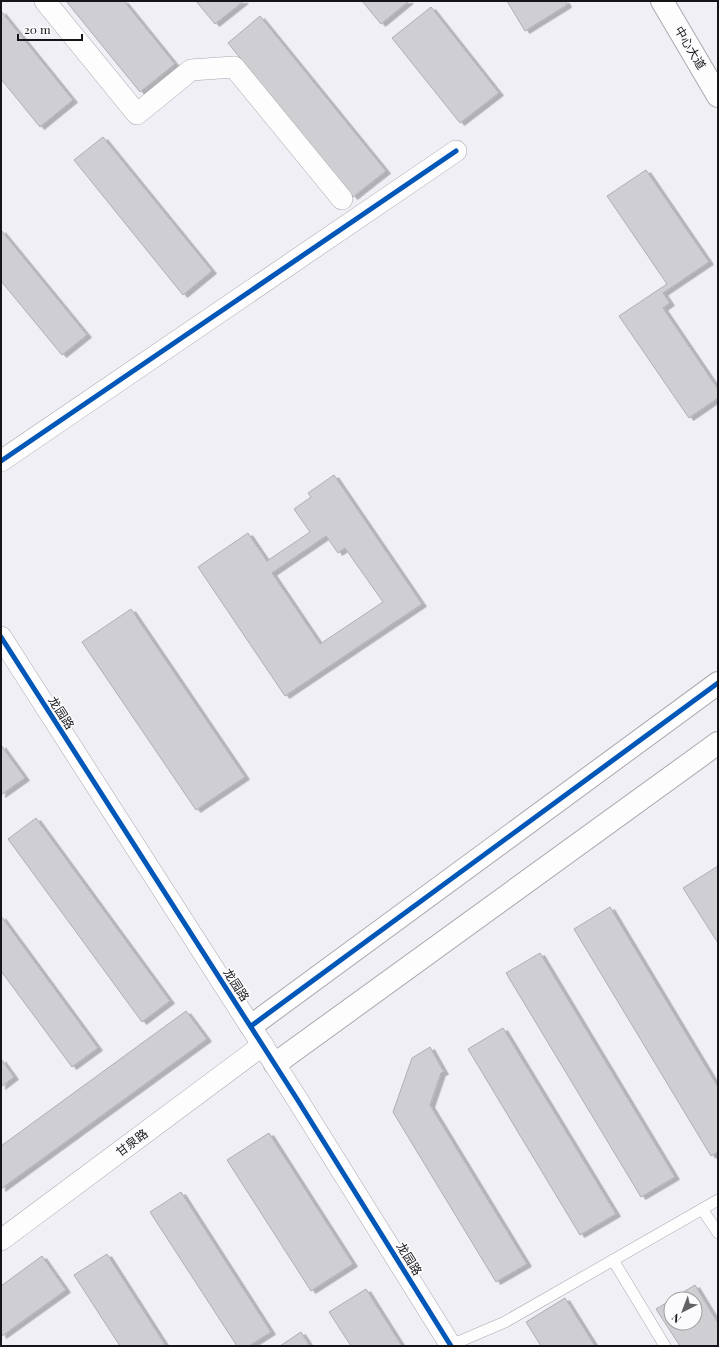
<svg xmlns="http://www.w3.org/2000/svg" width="719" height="1347" font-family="'Playfair Display','Noto Sans SC',serif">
	<defs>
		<filter id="shadow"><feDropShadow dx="4.5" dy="2.5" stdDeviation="0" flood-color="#0004"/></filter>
	</defs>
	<rect width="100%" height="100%" fill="#f0eff6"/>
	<g fill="#cfced3" stroke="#afaeb3" fill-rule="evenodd" filter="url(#shadow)">
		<polygon points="66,1 124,1 175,64 140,92"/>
		<polygon points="196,1 244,1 215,24"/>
		<polygon points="362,1 409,1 381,24"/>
		<polygon points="507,1 565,1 567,5 525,31"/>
		<polygon points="431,7 499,93 460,123 392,38"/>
		<polygon points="1,11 73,100 40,127 1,79"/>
		<polygon points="260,16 386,171 353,197 228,43"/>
		<polygon points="103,137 212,271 183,295 74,160"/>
		<polygon points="646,170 709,262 663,293 670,303 663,308 718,389 718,398 689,418 619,316 667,284 607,196"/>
		<polygon points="1,230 87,335 62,355 1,281"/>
		<path d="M334,475L422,604L285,696L198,567L248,533L267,561L310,532L294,509L311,497L308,493ZM326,536L338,553L345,548L383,602L320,644L272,573Z"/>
		<polygon points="131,609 245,777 196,810 82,642"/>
		<polygon points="1,745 25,778 1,795"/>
		<polygon points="36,818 170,1001 142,1022 8,839"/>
		<polygon points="718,866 718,943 683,888"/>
		<polygon points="610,907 718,1087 718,1152 711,1156 574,929"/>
		<polygon points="1,916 98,1048 72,1067 1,971"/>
		<polygon points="540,953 675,1177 641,1197 506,973"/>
		<polygon points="186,1011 207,1039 1,1189 1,1146"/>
		<polygon points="503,1028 616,1214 580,1235 468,1049"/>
		<polygon points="430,1047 444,1072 441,1073 430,1105 527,1264 496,1282 393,1112 412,1058"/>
		<polygon points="1,1059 14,1077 1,1087"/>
		<polygon points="269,1133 353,1264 311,1291 227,1160"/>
		<polygon points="181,1192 271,1332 249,1346 237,1346 150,1212"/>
		<polygon points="107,1254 166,1346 120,1346 74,1275"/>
		<polygon points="42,1256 66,1290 2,1336 1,1334 1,1286"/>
		<polygon points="695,1285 718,1323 718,1346 680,1346 656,1309 671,1300 671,1323 695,1323 695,1299 672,1299"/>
		<polygon points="366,1289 402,1346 351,1346 329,1312"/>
		<polygon points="565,1298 595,1346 541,1346 526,1322"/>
		<polygon points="301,1332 310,1346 280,1346"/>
	</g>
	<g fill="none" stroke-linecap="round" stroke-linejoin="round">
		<defs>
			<g id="lane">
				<polyline points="702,1209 718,1233"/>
				<polyline points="613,1260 665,1346"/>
				<polyline points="451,1345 505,1322 718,1200"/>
			</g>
			<g id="street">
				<polyline points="45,1 137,114 191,70 234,67 342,199"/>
				<polyline points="1,461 456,151"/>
				<polyline points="1,637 297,1099 451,1346"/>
				<polyline points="1,1240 263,1045"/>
			</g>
			<g id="secondary">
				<polyline points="662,1 718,96"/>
				<polyline points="251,1026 718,683"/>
				<polyline points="275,1064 718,743"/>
			</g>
		</defs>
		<use href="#lane" stroke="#aaa9ae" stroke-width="12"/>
		<use href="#street" stroke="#aaa9ae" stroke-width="22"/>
		<use href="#secondary" stroke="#aaa9ae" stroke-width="24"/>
		<use href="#lane" stroke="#fdfdfe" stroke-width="11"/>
		<use href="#street" stroke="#fdfdfe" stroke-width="21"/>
		<use href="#secondary" stroke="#fdfdfe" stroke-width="22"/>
		<defs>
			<g id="cycleway">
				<polyline points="1,461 456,151"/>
				<polyline points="1,637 297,1099 451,1346"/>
				<polyline points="251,1026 718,683"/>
			</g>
		</defs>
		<use href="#cycleway" stroke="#fbfbfd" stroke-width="8"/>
		<use href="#cycleway" stroke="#0057b8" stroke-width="5"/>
	</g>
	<g text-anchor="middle" stroke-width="3.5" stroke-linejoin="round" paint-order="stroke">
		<g font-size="12" fill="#151519" stroke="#fbfbfd">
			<text transform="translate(690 48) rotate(59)" y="4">中心大道</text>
			<text transform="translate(61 713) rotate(57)" y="4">龙园路</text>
			<text transform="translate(236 985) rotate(57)" y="4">龙园路</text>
			<text transform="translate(132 1143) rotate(-37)" y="4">甘泉路</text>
			<text transform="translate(409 1259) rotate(58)" y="4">龙园路</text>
		</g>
	</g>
	<rect width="719" height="1347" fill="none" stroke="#151519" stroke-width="4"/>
	<g transform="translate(683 1311) rotate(222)"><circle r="19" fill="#fbfbfd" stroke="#9f9fa2"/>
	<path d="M0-3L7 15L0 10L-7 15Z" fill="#626166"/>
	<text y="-6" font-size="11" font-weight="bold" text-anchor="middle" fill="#151519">N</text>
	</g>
	<path d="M18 34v6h64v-6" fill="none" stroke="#151519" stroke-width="2"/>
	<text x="24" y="34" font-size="12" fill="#151519" stroke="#fbfbfd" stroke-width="3" paint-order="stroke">20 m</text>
</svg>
